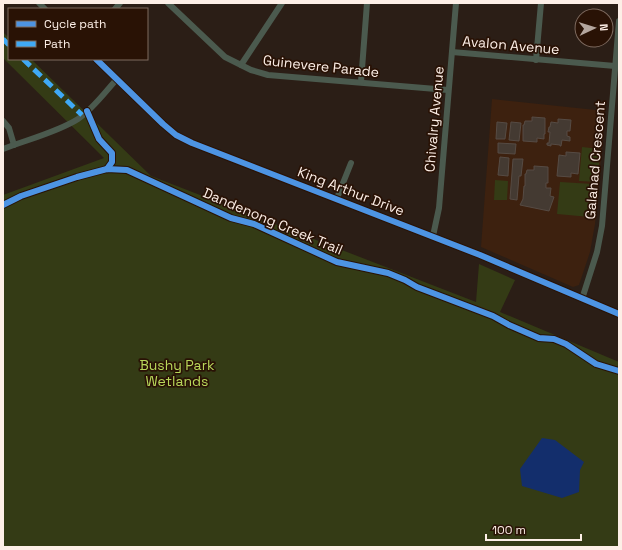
<svg xmlns="http://www.w3.org/2000/svg" width="622" height="550" font-family="'Space Grotesk',sans-serif">
	<rect width="100%" height="100%" fill="#2b1e16"/>
	<polygon fill="#3d210f" points="492,99 605,111 595,224 590,252 579,285 573,287 481,247"/>
	<g fill="#343b15">
		<polygon points="3,32 9,38 9,59 31,59 151,176 476,302 479,264 515,280 500,312 619,362 619,547 3,547 3,195 104,158 3,58"/>
		<polygon points="582,147 600,149 598,182 579,181"/>
		<polygon points="495,180 508,181 507,200 494,200"/>
		<polygon points="560,182 593,184 590,217 557,214"/>
	</g>
	<polygon fill="#132e6c" points="542,438 555,440 584,462 580,470 579,492 562,498 522,486 520,469"/>
	<g fill="#443a32" stroke="#564b44">
		<polygon points="532,117 545,118 545,134 544,134 544,139 537,138 537,142 523,141 523,125 524,125 525,121 532,121"/>
		<polygon points="558,119 571,120 570,131 567,131 567,136 570,137 570,141 562,140 561,146 560,146 560,145 551,144 551,146 547,145 547,143 549,143 550,132 548,132 549,127 550,127 551,122 558,123"/>
		<polygon points="497,122 507,123 505,139 496,139"/>
		<polygon points="511,122 521,123 519,141 509,140"/>
		<polygon points="498,143 516,144 515,154 498,153"/>
		<polygon points="566,152 580,153 578,174 571,173 571,177 557,176 559,155 566,156"/>
		<polygon points="500,157 509,158 508,176 498,175"/>
		<polygon points="513,159 523,159 521,176 519,176 517,200 510,199"/>
		<polygon points="534,166 548,167 548,183 546,183 546,188 551,188 550,196 554,197 549,211 520,205 523,199 524,186 525,186 525,174 526,174 527,170 534,170"/>
	</g>
	<g fill="none" stroke-linecap="round" stroke-linejoin="round">
		<g stroke="#4b5a4e" stroke-width="6">
			<polyline points="39,3 45,9"/>
			<polyline points="168,3 225,57 251,70 268,75 448,90"/>
			<polyline points="115,9 120,3"/>
			<polyline points="452,52 615,66"/>
			<polyline points="96,59 163,124 176,135 192,143 480,255 619,314"/>
			<polyline points="536,60 541,3"/>
			<polyline points="241,65 282,3"/>
			<polyline points="361,82 367,3"/>
			<polyline points="3,121 9,128 14,145"/>
			<path d="M3,149C26,140 58,132 78,119C93,109 105,92 117,79"/>
			<polyline points="337,198 351,163"/>
			<polyline points="433,236 439,208 456,3"/>
			<polyline points="582,299 597,252 602,226 619,21"/>
		</g>
		<g stroke="#3fa9f5" stroke-width="5" stroke-dasharray="10 5" stroke-linecap="butt">
			<polyline points="3,39 9,45"/>
			<polyline points="23,59 82,115"/>
		</g>
		<defs>
			<g id="cycleway">
				<polyline points="96,59 163,124 176,135 192,143 480,255 619,314"/>
				<polyline points="87,111 99,139 112,153 112,162 107,169"/>
				<polyline points="3,205 21,196 77,177 107,169 127,170 231,218 254,224 337,262 388,273 405,280 417,287 493,316 509,325 539,338 554,339 566,344 596,364 619,371"/>
			</g>
		</defs>
		<use href="#cycleway" stroke="#291205" stroke-width="8"/>
		<use href="#cycleway" stroke="#4d94e3" stroke-width="6"/>
	</g>
	<g text-anchor="middle" stroke-width="3.5" stroke-linejoin="round" paint-order="stroke">
		<g font-size="14" fill="#fdefe7" stroke="#291205">
			<text transform="translate(511 45) rotate(5)" y="5">Avalon Avenue</text>
			<text transform="translate(321 66) rotate(6)" y="5">Guinevere Parade</text>
			<text transform="translate(434 119) rotate(-85)" y="5">Chivalry Avenue</text>
			<text transform="translate(595 160) rotate(-85)" y="5">Galahad Crescent</text>
			<text transform="translate(351 191) rotate(21)" y="5">King Arthur Drive</text>
			<text transform="translate(273 221) rotate(23)" y="5">Dandenong Creek Trail</text>
		</g>
		<g font-size="14" fill="#b8d75a" stroke="#291205">
			<text x="177" y="370">Bushy Park<tspan x="177" dy="16">Wetlands</tspan></text>
		</g>
	</g>
	<rect width="622" height="550" fill="none" stroke="#fdefe7" stroke-width="8"/>
	<rect x="8" y="8" width="140" height="52" fill="#291205" stroke="#7e6a5f"/>
	<rect x="16" y="21" width="20" height="6" fill="#4d94e3" stroke="#7e6a5f"/>
	<text x="44" y="28" font-size="12" fill="#fdefe7">Cycle path</text>
	<rect x="16" y="41" width="20" height="6" fill="#3fa9f5" stroke="#7e6a5f"/>
	<text x="44" y="48" font-size="12" fill="#fdefe7">Path</text>
	<g transform="translate(594 28) rotate(86)"><circle r="19" fill="#291205" stroke="#7e6a5f"/>
	<path d="M0-3L7 15L0 10L-7 15Z" fill="#b4a69e"/>
	<text y="-6" font-size="11" font-weight="bold" text-anchor="middle" fill="#fdefe7">N</text>
	</g>
	<path d="M486 534v6h95v-6" fill="none" stroke="#fdefe7" stroke-width="2"/>
	<text x="492" y="534" font-size="12" fill="#fdefe7" stroke="#291205" stroke-width="3" paint-order="stroke">100 m</text>
</svg>
